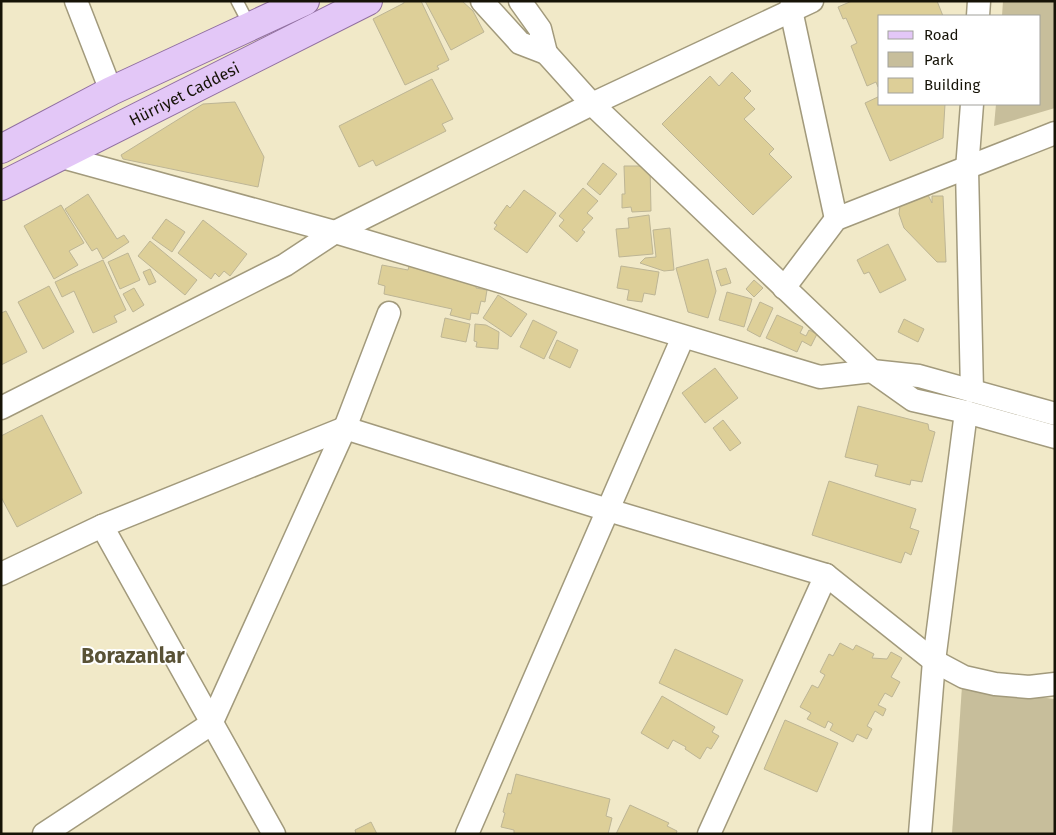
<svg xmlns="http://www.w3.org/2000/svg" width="1056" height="835" font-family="'Fira Sans',sans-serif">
	<rect width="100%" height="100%" fill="#f1e9c8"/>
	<g fill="#c7be9b">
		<polygon points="1003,1 1055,1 1055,108 994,126 996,104 1040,104 1040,16 1002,16"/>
		<polygon points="962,686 1054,699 1055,834 952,834"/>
	</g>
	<g fill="#ddcf98" stroke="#bdb595">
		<polygon points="404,1 421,1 449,60 437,66 439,69 405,85 373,19 404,3"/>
		<polygon points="425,1 462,1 473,11 484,32 451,50"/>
		<polygon points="852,1 937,1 943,16 880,16 880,87 878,87 876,82 867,86 851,46 857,43 846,18 843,19 838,7"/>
		<polygon points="732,72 751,91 744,98 755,109 744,119 774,149 769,154 792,177 753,215 662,124 710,76 719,86"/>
		<polygon points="432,79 453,119 442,124 446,131 376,166 373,160 359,167 339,126"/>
		<polygon points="880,96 880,104 945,104 943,138 890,161 865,103"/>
		<polygon points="235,102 264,157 258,187 123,159 121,155 203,104"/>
		<polygon points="603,163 617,174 600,195 587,184"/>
		<polygon points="624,166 650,166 651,211 632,212 631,207 622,208 622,194 625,194"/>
		<polygon points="583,188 598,201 587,213 593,218 582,230 585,232 577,242 559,226 564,220 559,216"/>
		<polygon points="524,190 556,213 527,253 494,229 497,225 494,223 507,205 510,208"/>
		<polygon points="927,193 932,203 932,196 943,196 946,262 937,262 904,228 899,214 900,206"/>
		<polygon points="88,194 117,239 124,235 129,242 103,259 97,248 92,251 65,209"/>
		<polygon points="61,205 84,243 69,251 78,265 54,279 24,226"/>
		<polygon points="649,215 653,254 619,257 616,229 629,228 628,218"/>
		<polygon points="166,219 185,232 172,252 152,238"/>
		<polygon points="203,220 247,254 230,276 224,271 219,277 215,273 211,279 178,253"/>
		<polygon points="670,228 674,270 664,271 640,263 645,258 656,257 653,230"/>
		<polygon points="150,241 197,280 185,295 138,256"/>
		<polygon points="888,244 906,280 880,293 869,272 864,274 857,260"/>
		<polygon points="128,253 140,280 120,289 108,262"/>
		<polygon points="708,259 716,291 708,318 688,312 676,268"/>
		<polygon points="103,260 126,310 114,316 117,322 93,333 74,291 62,297 55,282"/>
		<polygon points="382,265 408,270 409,266 477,281 476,288 487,290 485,302 481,301 478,314 471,313 470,320 450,315 452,309 384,294 385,286 378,284"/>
		<polygon points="621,266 659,272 655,295 644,293 642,302 627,300 629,290 617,288"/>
		<polygon points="726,268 731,283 721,286 716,271"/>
		<polygon points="150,269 156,282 149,285 143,272"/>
		<polygon points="754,280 763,288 754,297 746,289"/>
		<polygon points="49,286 74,332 43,349 18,302"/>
		<polygon points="134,288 144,305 133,312 123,294"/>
		<polygon points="727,292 752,299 744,327 719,320"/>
		<polygon points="498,295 527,314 511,337 483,318"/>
		<polygon points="760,302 773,308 760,337 747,330"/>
		<polygon points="6,311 27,352 1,365 1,313"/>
		<polygon points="777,315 803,327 800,333 806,336 809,330 817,334 811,346 802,341 797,352 766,338"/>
		<polygon points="445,318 470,324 466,342 441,337"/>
		<polygon points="904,319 924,329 918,342 898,332"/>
		<polygon points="533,320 557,332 544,359 520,347"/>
		<polygon points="475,324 486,325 499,332 498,349 476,347 477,342 474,341"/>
		<polygon points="557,340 578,350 570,368 549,358"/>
		<polygon points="715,368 738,398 705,423 682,393"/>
		<polygon points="858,406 928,424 929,430 935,432 922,482 911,480 910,485 875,476 878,465 845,457"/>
		<polygon points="42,415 82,493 17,527 1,497 1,436"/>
		<polygon points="723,420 741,443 730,451 713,428"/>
		<polygon points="829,481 916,509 910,528 919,531 911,555 905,552 901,563 812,535"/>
		<polygon points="840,643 853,650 856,645 874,654 872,658 887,659 891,652 902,658 891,677 900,682 892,697 885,693 878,705 886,709 883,716 875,711 867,726 872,729 867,739 857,734 853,742 830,730 833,724 828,721 825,728 807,719 811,713 800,707 812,685 818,688 825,675 820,672 829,654 833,656"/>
		<polygon points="675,649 743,680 727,715 659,683"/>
		<polygon points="662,696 715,727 712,732 719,736 711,749 707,747 700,759 685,749 686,747 673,740 668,749 641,733"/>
		<polygon points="785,720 838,743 817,792 764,769"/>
		<polygon points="516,774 610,799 606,816 612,818 608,834 514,834 514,830 501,827 505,813 503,812 508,793 511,794"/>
		<polygon points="630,805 669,823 667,826 677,831 676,834 616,834"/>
		<polygon points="371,822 377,834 356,834 355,830"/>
	</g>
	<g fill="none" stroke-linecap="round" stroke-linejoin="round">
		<defs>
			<polyline id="service" points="237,1 250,26"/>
			<g id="minor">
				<polyline points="76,1 111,91"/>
				<polyline points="482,1 520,43 546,53 540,29 520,1"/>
				<polyline points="792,1 791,10 836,219"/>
				<polyline points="978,16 979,1"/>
				<polyline points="546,53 592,104 872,371 913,400 966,412 1055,437"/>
				<polyline points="972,104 967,169 972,391"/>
				<polyline points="58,156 335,232 820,377 872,371 919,376 1055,414"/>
				<polyline points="784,288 836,219 1055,133"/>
				<polyline points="1,408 285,265 335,232 592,104 812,1"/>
				<polyline points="102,526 345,428 608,510 826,575"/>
				<polyline points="1,574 102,526 274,834"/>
				<polyline points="44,834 211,724 345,428 389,313"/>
				<polyline points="467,834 683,337"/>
				<polyline points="709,834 826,575 934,661 964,677 995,684 1029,687 1055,684"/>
				<polyline points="920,834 934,661 966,412"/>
			</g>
			<g id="primary">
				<polyline points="1,149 111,91 305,1"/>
				<path id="s1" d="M1,186L368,1"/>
			</g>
		</defs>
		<use href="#service" stroke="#a29a7c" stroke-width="14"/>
		<use href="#minor" stroke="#a29a7c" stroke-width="25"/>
		<use href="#primary" stroke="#906fa0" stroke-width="30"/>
		<use href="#service" stroke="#fff" stroke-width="11"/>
		<use href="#minor" stroke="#fff" stroke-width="22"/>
		<use href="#primary" stroke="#e3c7f7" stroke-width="28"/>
	</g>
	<g text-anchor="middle" stroke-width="4" stroke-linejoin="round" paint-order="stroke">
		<g font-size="16" fill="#161307" stroke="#fff">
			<text dy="6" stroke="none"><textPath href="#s1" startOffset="205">Hürriyet Caddesi</textPath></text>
		</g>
		<g font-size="21" font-weight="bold" fill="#595236" stroke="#fff">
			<text x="133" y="663">Borazanlar</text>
		</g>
	</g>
	<rect width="1056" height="835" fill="none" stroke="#161307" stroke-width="5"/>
	<rect x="878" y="15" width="162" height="90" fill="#ffffff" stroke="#a2a19c"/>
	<rect x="888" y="31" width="25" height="8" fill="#e3c7f7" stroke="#a2a19c"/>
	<text x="924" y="40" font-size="15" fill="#161307">Road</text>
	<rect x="888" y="52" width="25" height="15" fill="#c7be9b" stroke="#a2a19c"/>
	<text x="924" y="65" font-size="15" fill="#161307">Park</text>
	<rect x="888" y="78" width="25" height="15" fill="#ddcf98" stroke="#a2a19c"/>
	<text x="924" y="90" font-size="15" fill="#161307">Building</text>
</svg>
